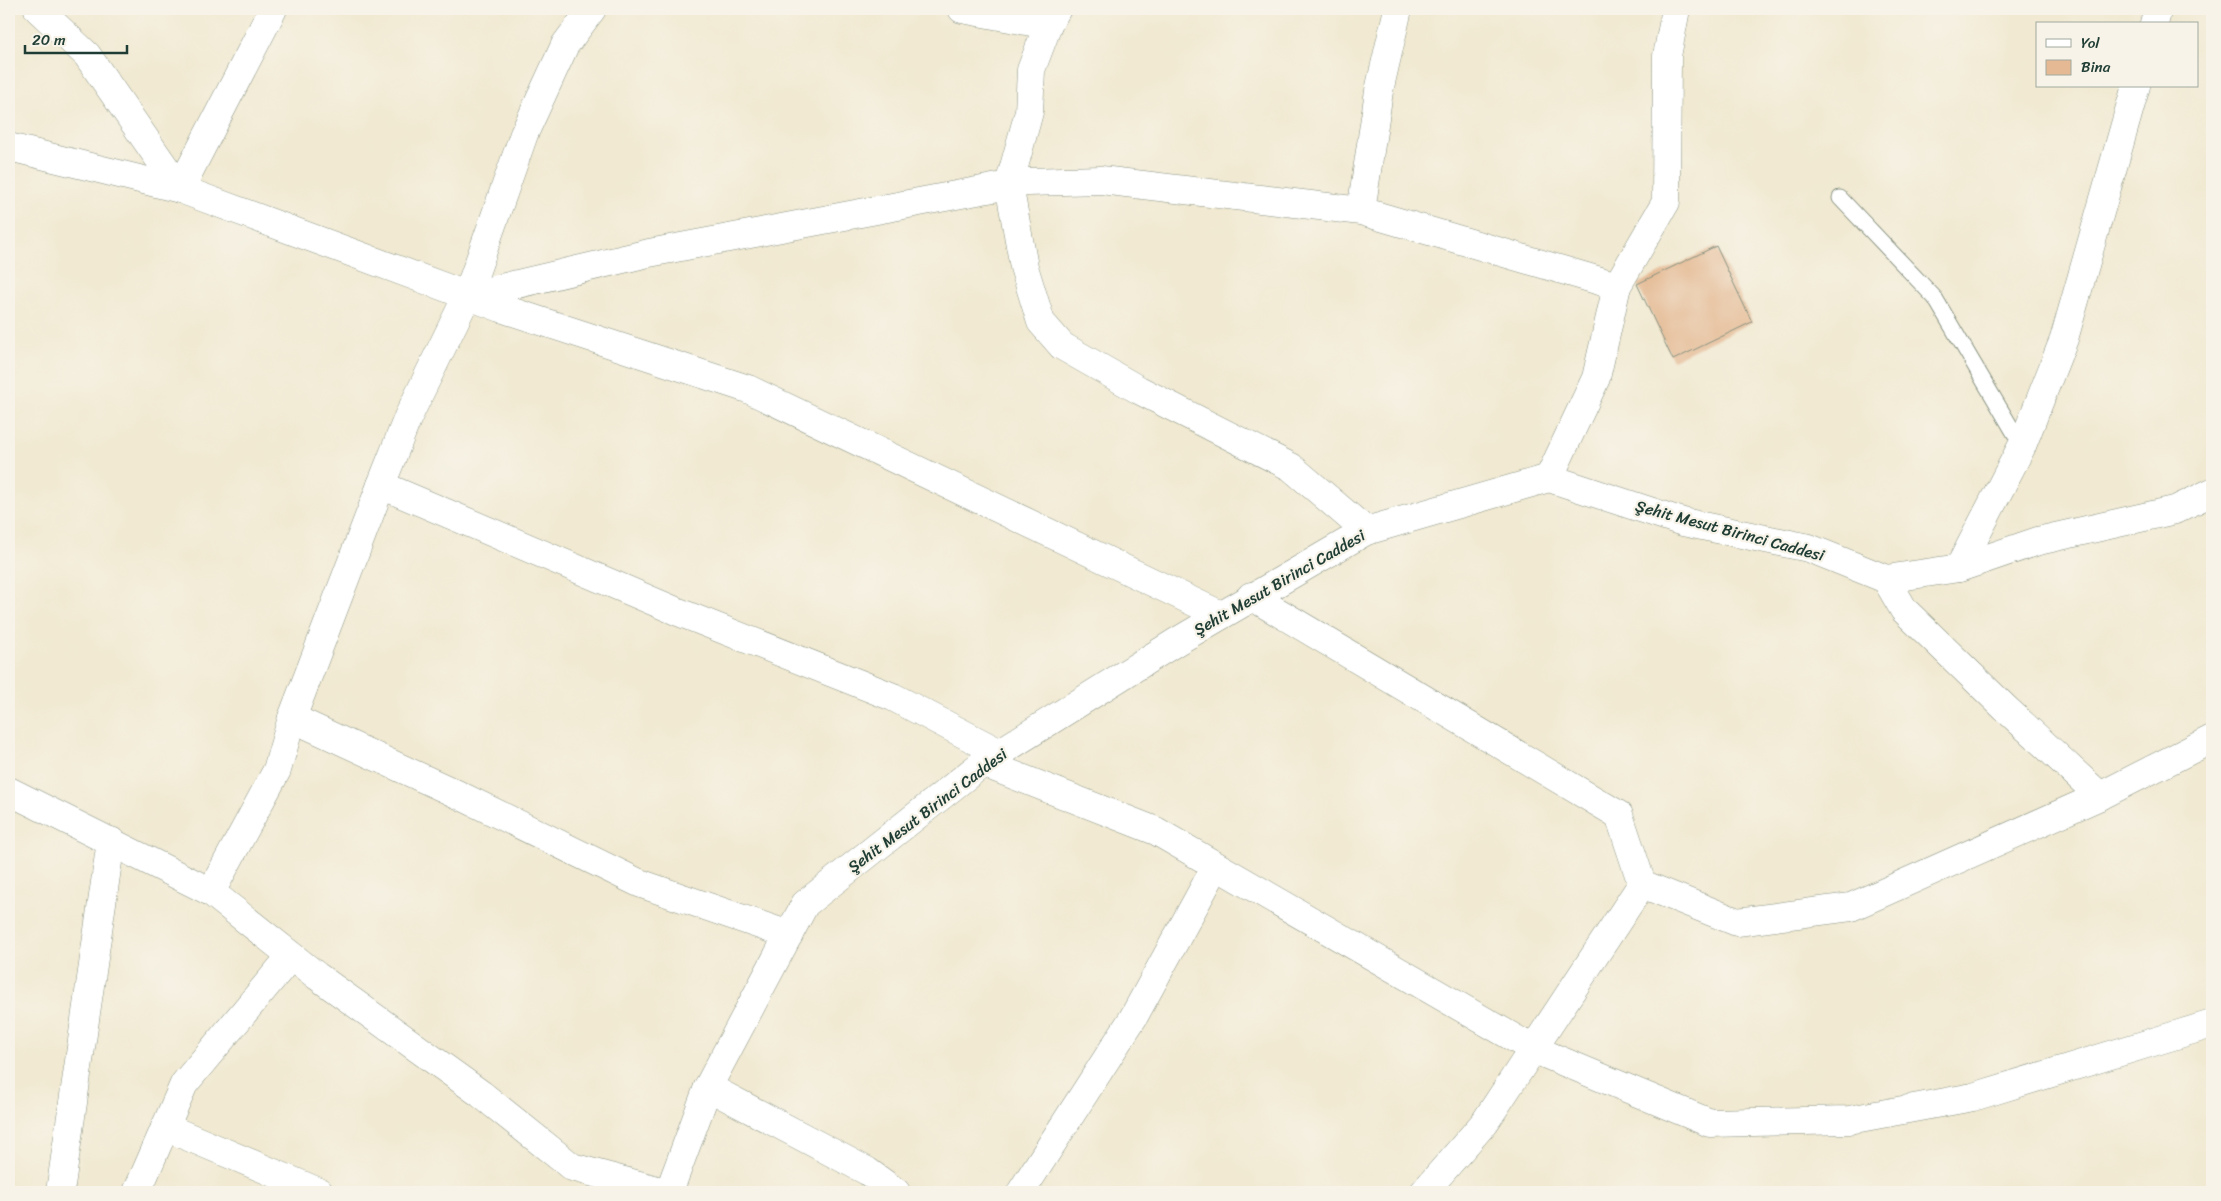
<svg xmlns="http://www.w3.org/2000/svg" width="2221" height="1201" font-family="Sriracha,sans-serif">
	<rect width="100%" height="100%" fill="#f7f3e8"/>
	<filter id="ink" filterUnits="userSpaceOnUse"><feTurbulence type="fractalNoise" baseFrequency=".02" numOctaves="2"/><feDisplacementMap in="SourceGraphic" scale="10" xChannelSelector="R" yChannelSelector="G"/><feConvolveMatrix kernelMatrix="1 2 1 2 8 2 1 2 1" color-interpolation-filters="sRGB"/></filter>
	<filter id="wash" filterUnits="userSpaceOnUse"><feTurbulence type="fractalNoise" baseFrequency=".0096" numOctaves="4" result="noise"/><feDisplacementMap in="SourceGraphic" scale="20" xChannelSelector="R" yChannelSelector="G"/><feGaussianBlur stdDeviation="1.12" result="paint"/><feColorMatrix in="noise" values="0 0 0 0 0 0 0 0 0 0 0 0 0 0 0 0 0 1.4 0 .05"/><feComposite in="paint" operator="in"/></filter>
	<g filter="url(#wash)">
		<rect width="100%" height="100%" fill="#f1e9d1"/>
		<g id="blocks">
			<polygon fill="#e4b993" points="1716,246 1752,322 1673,360 1637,284"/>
		</g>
	</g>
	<g filter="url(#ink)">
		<use href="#blocks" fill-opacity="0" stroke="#889382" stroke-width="1"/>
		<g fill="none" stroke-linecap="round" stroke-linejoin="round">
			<defs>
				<polyline id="lane" points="1840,198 1935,298 2022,446"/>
				<g id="street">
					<polyline points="38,9 87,55 180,189 273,9"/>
					<polyline points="962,9 1048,25"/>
					<polyline points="1057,9 1048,25 1031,70 1029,112 1009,185 1024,267 1041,322 1062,346 1139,390 1291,467 1366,531"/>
					<polyline points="2154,24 2158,9"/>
					<polyline points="9,147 180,189 501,308 748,389 1221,615"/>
					<polyline points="1361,211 1379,91 1398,9"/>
					<polyline points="467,296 649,253 1009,185 1027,182 1101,180 1361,211 1617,286"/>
					<polyline points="1549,478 1596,378 1617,286 1666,202 1667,56 1676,9"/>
					<polyline points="381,485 676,611 893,697 1000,753"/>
					<polyline points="1959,568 2022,446 2064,339 2136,86"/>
					<polyline points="1886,579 1904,610 2005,708 2100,796 2212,739"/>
					<polyline points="1251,596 1619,815 1642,884"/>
					<polyline points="292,718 459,795 639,883 789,935"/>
					<polyline points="983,763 1156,831 1533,1049 1710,1123 1849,1120 1973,1097 2212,1024"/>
					<polyline points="9,791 211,892 317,976 481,1094 572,1167 665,1192"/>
					<polyline points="211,892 277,770 292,718 381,485 408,417 467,296 524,134 565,45 592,9"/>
					<polyline points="708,1087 867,1171 896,1192"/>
					<polyline points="165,1127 319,1192"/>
					<polyline points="60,1192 111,841"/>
					<polyline points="137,1192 184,1084 291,956"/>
					<polyline points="1021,1192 1133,1018 1216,866"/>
					<polyline points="1424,1192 1485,1122 1642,884 1737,922 1851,907 2100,796"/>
				</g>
				<polyline id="secondary" points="669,1192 708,1087 805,904 983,763 1176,642 1366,531 1549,478 1683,522 1809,548 1886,579 1959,568 2038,541 2175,510 2212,492"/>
			</defs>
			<use href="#lane" stroke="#889382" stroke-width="17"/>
			<use href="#street" stroke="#889382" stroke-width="29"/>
			<use href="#secondary" stroke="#889382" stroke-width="29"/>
			<use href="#lane" stroke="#fff" stroke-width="15"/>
			<use href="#street" stroke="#fff" stroke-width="28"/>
			<use href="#secondary" stroke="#fff" stroke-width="28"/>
		</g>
	</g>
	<g text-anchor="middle" stroke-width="4.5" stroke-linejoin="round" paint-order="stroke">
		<g font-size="16" fill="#1f3d34" stroke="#f7f3e8">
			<text transform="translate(1730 530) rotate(15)" y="6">Şehit Mesut Birinci Caddesi</text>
			<text transform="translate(1279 582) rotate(-30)" y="6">Şehit Mesut Birinci Caddesi</text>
			<text transform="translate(927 810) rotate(-37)" y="6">Şehit Mesut Birinci Caddesi</text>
		</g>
	</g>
	<rect width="2221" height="1201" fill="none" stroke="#f7f3e8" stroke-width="30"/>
	<rect x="2036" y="22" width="162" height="65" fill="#f7f3e8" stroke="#a1aaa0"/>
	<rect x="2046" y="39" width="25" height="8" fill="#ffffff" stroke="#a1aaa0"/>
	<text x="2081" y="48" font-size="15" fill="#1f3d34">Yol</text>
	<rect x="2046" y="60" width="25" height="15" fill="#e4b993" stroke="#a1aaa0"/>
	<text x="2081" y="72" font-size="15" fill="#1f3d34">Bina</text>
	<path d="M25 45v8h102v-8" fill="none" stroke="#1f3d34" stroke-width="2.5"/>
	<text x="32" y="45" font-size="15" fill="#1f3d34" stroke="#f7f3e8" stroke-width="4" paint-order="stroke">20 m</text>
</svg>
